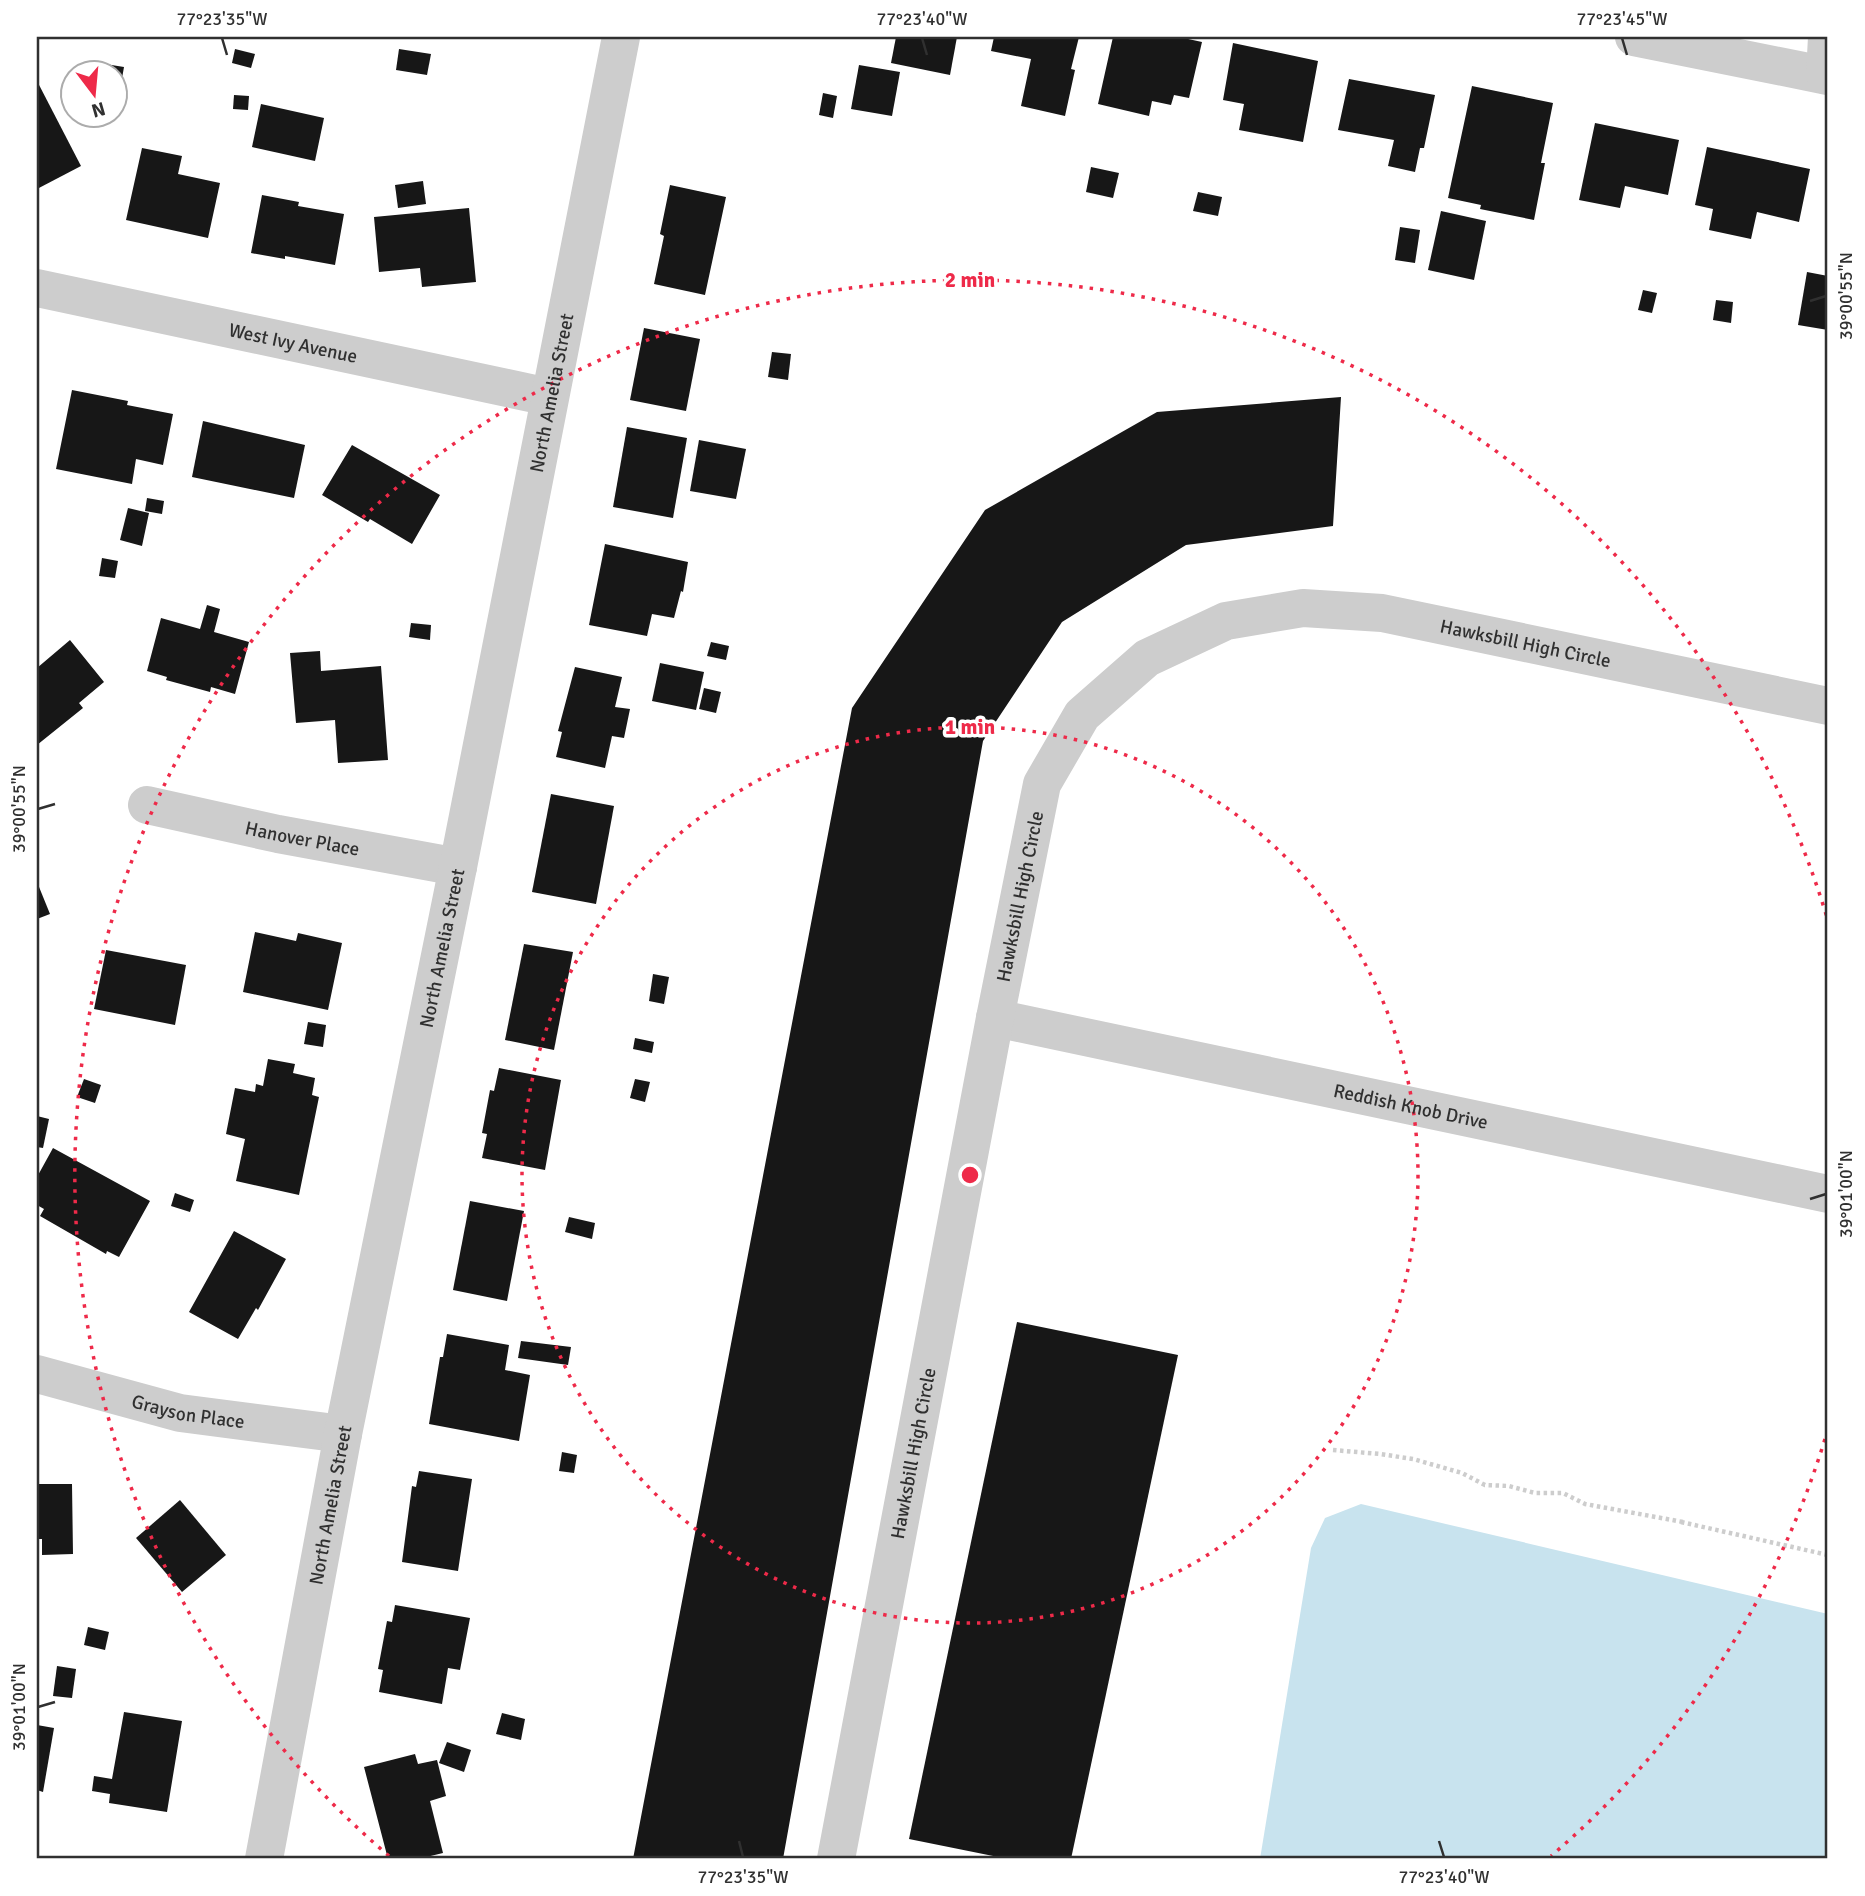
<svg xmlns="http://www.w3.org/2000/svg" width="1865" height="1896" font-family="Signika,sans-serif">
	<rect width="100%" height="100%" fill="#fff"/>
	<polygon fill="#c8e3ee" points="1361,1504 1828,1614 1828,1859 1260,1859 1311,1548 1325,1518"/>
	<g fill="#171717">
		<polygon points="896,37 957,37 950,75 891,63"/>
		<polygon points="994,37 1079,37 1071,69 1075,70 1065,116 1021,106 1031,59 991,51"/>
		<polygon points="1113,37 1179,37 1202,42 1189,98 1174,95 1171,105 1152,101 1149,116 1098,104"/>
		<polygon points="1233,43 1318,61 1303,142 1239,130 1244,104 1223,100"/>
		<polygon points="235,49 255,54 251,68 232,63"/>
		<polygon points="399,49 431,54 427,75 396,70"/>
		<polygon points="99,63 124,67 118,101 116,101 116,74 97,74"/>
		<polygon points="859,65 900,72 892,116 851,109"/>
		<polygon points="1349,79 1435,95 1424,148 1420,148 1415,172 1388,166 1394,140 1338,130"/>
		<polygon points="37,81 81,166 37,189"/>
		<polygon points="1472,86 1553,103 1541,163 1545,163 1534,220 1480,209 1481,205 1448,198"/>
		<polygon points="823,93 837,96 833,118 819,115"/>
		<polygon points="234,95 249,96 248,110 233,109"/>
		<polygon points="261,104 324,118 315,161 252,147"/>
		<polygon points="1595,123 1679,140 1668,195 1625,186 1620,208 1579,200"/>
		<polygon points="1707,147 1810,169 1799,222 1757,212 1751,239 1709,230 1713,209 1695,205"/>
		<polygon points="142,148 182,156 178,174 220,183 208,238 126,220"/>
		<polygon points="1091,167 1119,173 1113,198 1086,192"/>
		<polygon points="423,181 426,204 398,208 395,185"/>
		<polygon points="670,185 726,197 705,295 654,284 664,236 660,234"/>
		<polygon points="1198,192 1222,197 1218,216 1193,211"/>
		<polygon points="262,195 299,202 298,206 344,214 335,265 285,256 285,259 251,253"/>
		<polygon points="469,208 476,282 422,287 420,268 379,272 374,217"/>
		<polygon points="1441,211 1486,221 1474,280 1428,270"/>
		<polygon points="1400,227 1420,230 1415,263 1395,260"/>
		<polygon points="1807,272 1828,276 1828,330 1798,325"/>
		<polygon points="1643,290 1657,293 1652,313 1638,310"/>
		<polygon points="1716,300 1733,302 1731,323 1713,320"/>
		<polygon points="644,328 700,339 686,411 630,400"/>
		<polygon points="772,352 791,354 788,380 768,377"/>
		<polygon points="72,390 128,401 127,405 173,414 163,465 136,459 132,484 56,469"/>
		<polygon points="1341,397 1333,526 1186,545 1062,622 983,741 783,1859 633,1859 852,708 985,510 1157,412"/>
		<polygon points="203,421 305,445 294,498 192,477"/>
		<polygon points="627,427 687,438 673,518 613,507"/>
		<polygon points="699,440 746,449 736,499 690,491"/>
		<polygon points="352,445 440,495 412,544 370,519 368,522 322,495"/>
		<polygon points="147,498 164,501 162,514 145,511"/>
		<polygon points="128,508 149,513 142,546 120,540"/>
		<polygon points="605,544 688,562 683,592 681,591 674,618 652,614 647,636 589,625"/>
		<polygon points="102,558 118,561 115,578 99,576"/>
		<polygon points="207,605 220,609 214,632 249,642 235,694 211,687 210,692 166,680 167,677 147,671 161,618 200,629"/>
		<polygon points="411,623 431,625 430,640 409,637"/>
		<polygon points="70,640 104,682 79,703 83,708 37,745 37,668"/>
		<polygon points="711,642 729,646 726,660 707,656"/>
		<polygon points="320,651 321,671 381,666 388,760 338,763 335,720 296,723 290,653"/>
		<polygon points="660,663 704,672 696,710 652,701"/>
		<polygon points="575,667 622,677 615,707 630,709 624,738 612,736 605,768 556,757 562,732 558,731"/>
		<polygon points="704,688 721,692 716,713 699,709"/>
		<polygon points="551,794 614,806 596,904 532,892"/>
		<polygon points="37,882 50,914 37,919"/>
		<polygon points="255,932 296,941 298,933 342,943 328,1010 243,992"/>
		<polygon points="524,944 573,952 554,1050 505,1040"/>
		<polygon points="106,950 186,965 175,1025 94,1009"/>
		<polygon points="653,974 669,977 664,1004 649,1001"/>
		<polygon points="308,1022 326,1025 323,1047 304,1044"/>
		<polygon points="635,1038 654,1042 652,1053 633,1049"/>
		<polygon points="268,1059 295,1064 293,1073 315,1078 312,1095 319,1097 299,1195 236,1181 245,1139 226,1134 235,1088 255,1092 256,1084 263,1086"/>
		<polygon points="499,1068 561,1080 545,1170 482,1158 487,1134 482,1133 490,1090 494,1091"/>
		<polygon points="84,1079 101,1085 95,1103 77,1097"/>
		<polygon points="635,1079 650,1082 645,1102 630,1098"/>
		<polygon points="37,1116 49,1119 43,1148 37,1147"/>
		<polygon points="53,1148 150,1201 119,1257 107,1251 106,1254 40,1216 44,1209 37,1205 37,1177"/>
		<polygon points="175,1193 194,1200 190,1212 171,1206"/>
		<polygon points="470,1201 524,1211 507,1301 453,1290"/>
		<polygon points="569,1217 595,1223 592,1239 565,1232"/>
		<polygon points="234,1231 286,1259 258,1310 256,1308 238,1339 189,1312"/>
		<polygon points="1017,1322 1178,1355 1071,1859 1008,1859 909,1839"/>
		<polygon points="447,1334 509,1345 505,1370 530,1375 519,1441 429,1424 440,1357 443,1357"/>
		<polygon points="521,1341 571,1347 568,1365 518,1358"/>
		<polygon points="562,1452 577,1455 574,1473 559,1471"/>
		<polygon points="419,1471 472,1479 458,1571 402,1562 412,1486 416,1487"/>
		<polygon points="37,1484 72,1484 73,1554 42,1555 42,1539 37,1539"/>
		<polygon points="180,1500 226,1555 182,1592 136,1538"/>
		<polygon points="395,1605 470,1618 460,1670 448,1668 442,1704 379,1692 383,1670 378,1669 387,1621 392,1622"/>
		<polygon points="88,1627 109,1632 105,1650 84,1645"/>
		<polygon points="57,1666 76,1669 72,1698 53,1696"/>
		<polygon points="124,1712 182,1721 167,1812 109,1803 110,1794 92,1791 94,1776 112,1779"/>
		<polygon points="502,1713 525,1719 521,1740 496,1734"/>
		<polygon points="37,1725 54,1728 43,1792 37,1790"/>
		<polygon points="447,1742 471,1750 464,1772 439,1763"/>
		<polygon points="415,1754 418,1764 437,1760 446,1796 430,1801 443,1853 418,1859 388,1859 364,1767"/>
	</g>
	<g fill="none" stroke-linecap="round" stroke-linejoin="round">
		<g stroke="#cdcdcd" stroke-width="4.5" stroke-dasharray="3.5 3.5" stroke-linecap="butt">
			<polyline points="1333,1450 1380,1454 1413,1459 1462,1473 1485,1485 1509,1486 1535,1493 1563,1493 1585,1504 1683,1522"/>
			<polyline points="1681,1522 1828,1555"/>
		</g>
		<g stroke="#cdcdcd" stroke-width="38">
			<polyline points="1634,37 1828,76"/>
			<polyline points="1825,75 1827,37"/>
			<path id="s1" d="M37,288L549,397"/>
			<path id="s2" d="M147,805L278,834L458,867"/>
			<path id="s3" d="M995,1018L1828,1194"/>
			<path id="s4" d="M37,1374L180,1413L343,1434"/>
			<path id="s5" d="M264,1859L343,1434L458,867L621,37"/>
			<path id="s6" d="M836,1859L995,1018L1042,784L1082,715L1147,658L1226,621L1303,608L1382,613L1828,706"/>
		</g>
	</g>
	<path fill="none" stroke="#303030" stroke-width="2.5" d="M222,38L227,55M922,38L927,55M1622,38L1627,55M1810,301L1826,296M38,809L55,804M1810,1199L1826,1194M38,1707L55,1702M739,1841L743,1857M1439,1841L1444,1857"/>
	<g fill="none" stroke="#ee2a49" stroke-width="3.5" stroke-dasharray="3.5 7">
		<circle cx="970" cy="1175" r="448"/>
		<path d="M1828 1429A895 895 0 0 1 1551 1856M389 1856A895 895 0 1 1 1828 921"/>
	</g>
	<g text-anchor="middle" stroke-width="7" stroke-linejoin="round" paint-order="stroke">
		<g font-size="19" fill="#303030" stroke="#fff">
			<text dy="7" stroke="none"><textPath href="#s1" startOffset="262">West Ivy Avenue</textPath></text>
			<text dy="7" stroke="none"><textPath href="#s5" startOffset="1494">North Amelia Street</textPath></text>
			<text dy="7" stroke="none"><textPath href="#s6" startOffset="1652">Hawksbill High Circle</textPath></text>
			<text dy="7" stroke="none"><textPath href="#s2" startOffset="159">Hanover Place</textPath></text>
			<text dy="7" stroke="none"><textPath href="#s6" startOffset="980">Hawksbill High Circle</textPath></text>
			<text dy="7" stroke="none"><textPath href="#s5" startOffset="928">North Amelia Street</textPath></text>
			<text dy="7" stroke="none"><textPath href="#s3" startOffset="425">Reddish Knob Drive</textPath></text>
			<text dy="7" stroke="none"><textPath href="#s4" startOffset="156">Grayson Place</textPath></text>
			<text dy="7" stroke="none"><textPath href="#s6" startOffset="413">Hawksbill High Circle</textPath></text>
			<text dy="7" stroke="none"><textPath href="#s5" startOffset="360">North Amelia Street</textPath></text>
		</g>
	</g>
	<circle cx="970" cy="1175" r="10" fill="#ee2a49" stroke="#fff" stroke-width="3.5"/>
	<g font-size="21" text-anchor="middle" font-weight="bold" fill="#ee2a49" stroke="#fff" stroke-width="7" stroke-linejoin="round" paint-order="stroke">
		<text x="970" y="287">2 min</text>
		<text x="970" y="734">1 min</text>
	</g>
	<rect width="1865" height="1896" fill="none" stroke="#ffffff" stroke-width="77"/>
	<g transform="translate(94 94) rotate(164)"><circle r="33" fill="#ffffff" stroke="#acacac" stroke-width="2"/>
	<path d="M0-5L12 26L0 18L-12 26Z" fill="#ee2a49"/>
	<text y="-10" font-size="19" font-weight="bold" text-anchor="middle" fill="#303030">N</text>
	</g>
	<rect x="38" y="38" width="1788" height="1819" fill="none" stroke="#303030" stroke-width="2.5"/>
	<g font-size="18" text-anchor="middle" fill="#303030">
		<text x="222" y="25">77°23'35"W</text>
		<text x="922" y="25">77°23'40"W</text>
		<text x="1622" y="25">77°23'45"W</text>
		<text transform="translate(1846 296) rotate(-90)" y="6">39°00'55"N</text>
		<text transform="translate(19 809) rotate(-90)" y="6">39°00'55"N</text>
		<text transform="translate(1846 1194) rotate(-90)" y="6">39°01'00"N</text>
		<text transform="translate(19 1707) rotate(-90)" y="6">39°01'00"N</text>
		<text x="743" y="1883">77°23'35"W</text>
		<text x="1444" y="1883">77°23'40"W</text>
	</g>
</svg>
